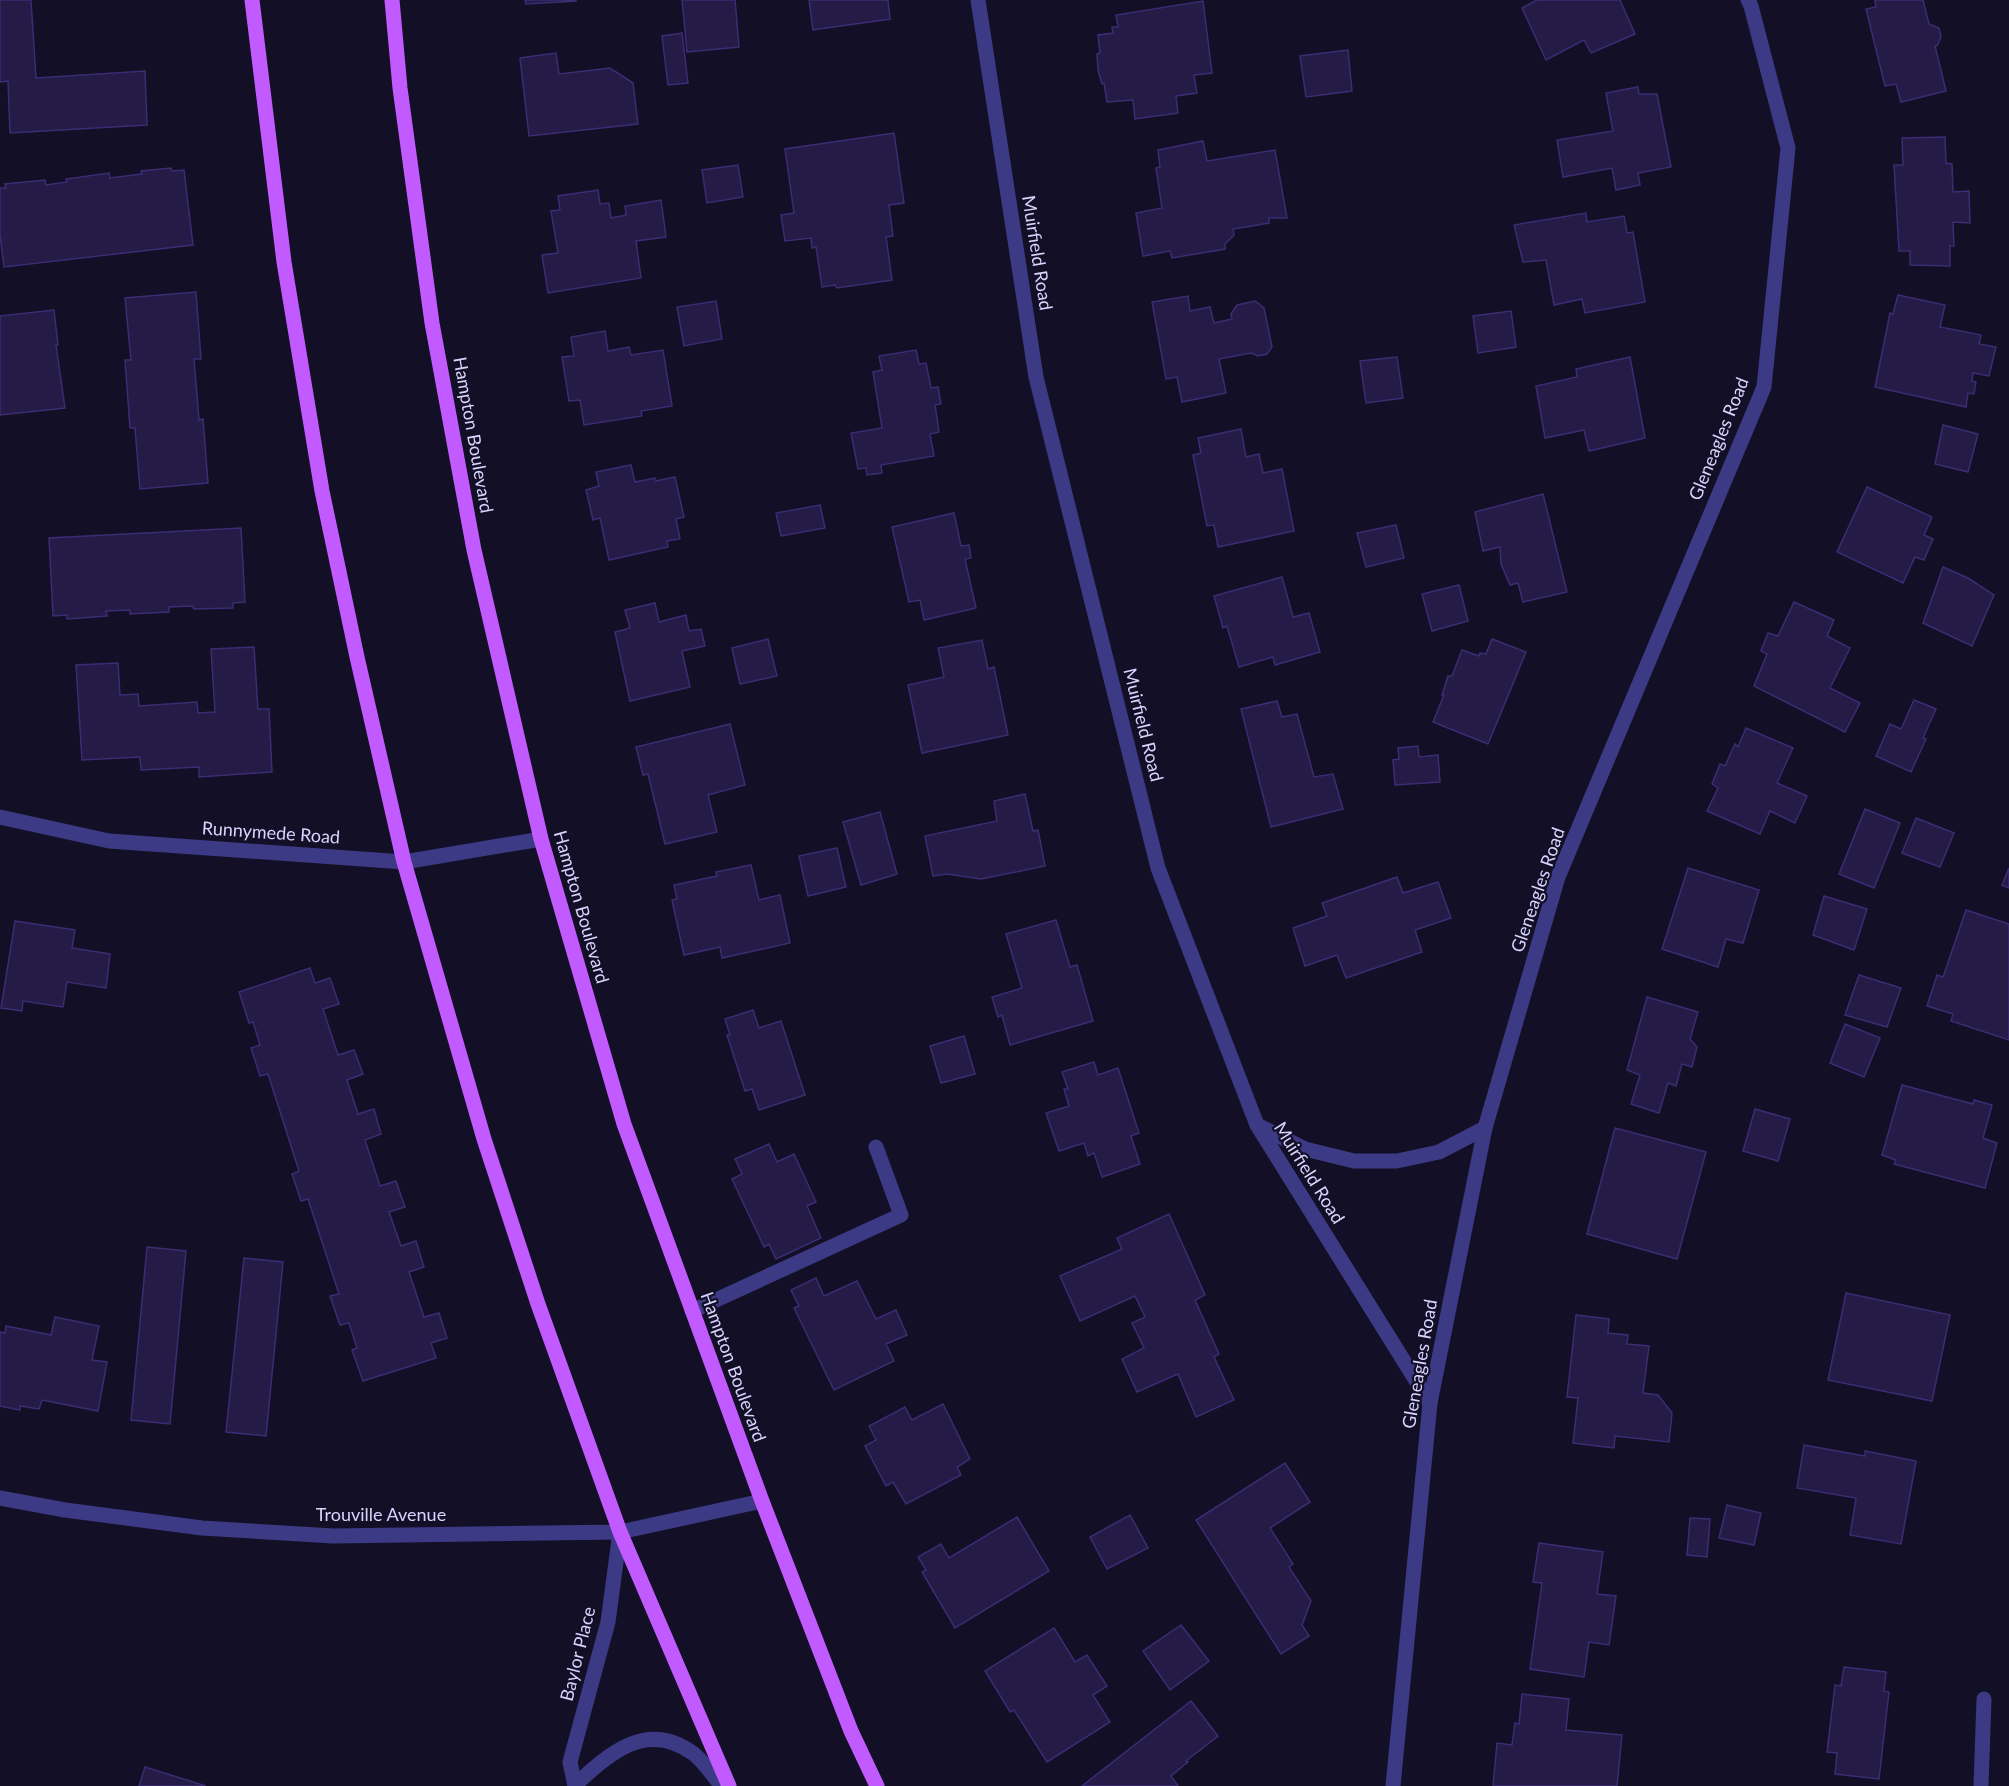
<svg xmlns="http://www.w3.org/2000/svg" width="2009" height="1786" font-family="Lato,sans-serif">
	<rect width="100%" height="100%" fill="#130f26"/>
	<g fill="#241b47" stroke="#3b2d73" stroke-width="1.5">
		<polygon points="0,0 31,0 36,78 145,71 147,125 10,133 8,81 0,82"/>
		<polygon points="525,0 576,0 576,1 526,4"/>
		<polygon points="682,0 735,0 739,47 687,52"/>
		<polygon points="809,0 888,0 890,19 813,30"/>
		<polygon points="1537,0 1620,0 1635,34 1591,53 1584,40 1546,60 1522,8"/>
		<polygon points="1875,0 1923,0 1929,24 1939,28 1941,37 1937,46 1935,46 1946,91 1901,102 1896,84 1885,86 1866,9 1876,7"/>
		<polygon points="1203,1 1212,73 1194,75 1197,93 1176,96 1178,113 1135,119 1133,100 1107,102 1104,83 1102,84 1098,70 1097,54 1100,53 1098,35 1113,33 1112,27 1118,27 1116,15"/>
		<polygon points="682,33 688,83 668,85 662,36"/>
		<polygon points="1348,50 1352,91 1306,97 1300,56"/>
		<polygon points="556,53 559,74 610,68 633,83 638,124 529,136 520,58"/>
		<polygon points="1638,87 1639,94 1657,94 1671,167 1638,173 1640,185 1616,190 1612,168 1563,177 1557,140 1613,131 1606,93"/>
		<polygon points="894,133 904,203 889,205 893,236 886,237 892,280 837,288 835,285 822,287 816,247 812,248 811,238 785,241 781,215 794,213 785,149"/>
		<polygon points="1945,137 1946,163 1952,164 1953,192 1969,191 1970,223 1953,222 1954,246 1950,246 1950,266 1910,265 1910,251 1899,251 1894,165 1903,165 1902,138"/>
		<polygon points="1203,141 1207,161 1275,150 1287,218 1269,218 1269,223 1233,229 1234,235 1225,244 1225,249 1172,258 1170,251 1143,256 1136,213 1162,208 1156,168 1160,167 1158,150"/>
		<polygon points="738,165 743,197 707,203 702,170"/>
		<polygon points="171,168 172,171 184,170 193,245 4,267 0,235 0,188 6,188 5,184 45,180 46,185 67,182 66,179 109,173 110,178 142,174 141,171"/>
		<polygon points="598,190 600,204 609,203 611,218 626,215 625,206 661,200 666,237 636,241 641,278 548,293 542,255 558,253 551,211 560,210 558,196"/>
		<polygon points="1586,213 1587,222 1624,216 1627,233 1633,232 1645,302 1585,313 1582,299 1554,305 1546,260 1523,262 1514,225"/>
		<polygon points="196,292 201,359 194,359 199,420 203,419 208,483 140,489 135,428 130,428 125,360 131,360 125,298"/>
		<polygon points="1898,295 1945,305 1940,327 1981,335 1979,344 1996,347 1989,376 1973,373 1972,381 1976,382 1974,394 1968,393 1966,407 1875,387 1890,313 1893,314"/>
		<polygon points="1188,296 1190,311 1210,307 1214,323 1232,319 1231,314 1237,305 1255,301 1264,308 1272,347 1267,354 1258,356 1251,353 1219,359 1226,393 1182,402 1177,377 1166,379 1152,302"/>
		<polygon points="716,301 722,339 684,346 677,307"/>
		<polygon points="54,310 58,345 56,345 65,408 0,415 0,316"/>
		<polygon points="1511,311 1516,347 1478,353 1473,316"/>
		<polygon points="605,331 608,351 629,347 631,355 663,350 672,406 641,411 642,416 584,425 580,400 569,401 562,357 574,356 571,337"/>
		<polygon points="916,350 919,364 926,363 931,388 938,387 941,404 935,405 939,432 930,434 934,456 881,465 882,473 867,475 866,468 858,469 851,433 882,428 873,372 882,370 879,356"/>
		<polygon points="1397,357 1403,398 1366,403 1360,361"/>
		<polygon points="1630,357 1645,438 1589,451 1584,430 1545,438 1536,386 1577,377 1576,369"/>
		<polygon points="1943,425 1978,434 1968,472 1935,464"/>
		<polygon points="1241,429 1246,457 1259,454 1263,473 1282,469 1294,531 1218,547 1214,525 1207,526 1193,455 1201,453 1198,438"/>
		<polygon points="631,465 635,482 655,478 656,481 675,477 684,517 676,519 680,539 667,541 668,547 609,560 600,518 593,520 586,490 599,486 596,472"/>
		<polygon points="1867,487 1932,517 1924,535 1933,539 1924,560 1915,557 1903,583 1837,552"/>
		<polygon points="1543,494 1567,592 1523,602 1518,583 1510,585 1501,564 1500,547 1483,551 1475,512"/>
		<polygon points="820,505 825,528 781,536 776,513"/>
		<polygon points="954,513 961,546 969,545 971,558 965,559 976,608 924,620 920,600 909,602 892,527"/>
		<polygon points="1396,525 1404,558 1366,567 1357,533"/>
		<polygon points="241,528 245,602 233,603 233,608 194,609 193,606 169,607 169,612 130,614 130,610 106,611 107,616 67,619 67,615 53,616 49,538"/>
		<polygon points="1943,567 1968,578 1994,595 1972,646 1923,623"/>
		<polygon points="1282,577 1293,617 1309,613 1320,652 1275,665 1273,657 1239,667 1227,626 1223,628 1214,596"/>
		<polygon points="1459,585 1468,621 1432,631 1422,594"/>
		<polygon points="1794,602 1834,620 1827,636 1850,648 1830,688 1860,703 1845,732 1754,686 1767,654 1761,651 1768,633 1778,636"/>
		<polygon points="655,603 659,622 686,615 689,631 701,629 705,646 682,651 690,687 630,701 615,632 630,628 625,610"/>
		<polygon points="768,639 777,676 740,684 732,648"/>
		<polygon points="1492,639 1526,652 1488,744 1433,722 1444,695 1442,695 1448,676 1452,676 1462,650 1479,656 1480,653 1486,654"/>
		<polygon points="982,640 988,669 994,667 1008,735 922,753 908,685 944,677 938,648"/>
		<polygon points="254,647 258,709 269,709 272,772 199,777 199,767 141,770 140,757 82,760 76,665 118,663 120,695 138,694 139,706 197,702 198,713 215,712 211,649"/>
		<polygon points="1914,700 1936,709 1923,738 1926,739 1911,772 1876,756 1890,724 1901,729"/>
		<polygon points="1277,701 1282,717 1297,714 1314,777 1333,774 1343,809 1271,827 1241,709"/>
		<polygon points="730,724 745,785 708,795 717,832 665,844 648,774 643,775 636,747"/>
		<polygon points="1746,728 1793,748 1777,783 1807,796 1795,823 1770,811 1760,834 1707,811 1718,788 1712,784 1720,764 1725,766 1735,744 1738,747"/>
		<polygon points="1418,746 1419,757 1438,755 1440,782 1395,785 1393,760 1399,759 1398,748"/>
		<polygon points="1025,794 1033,831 1038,830 1045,866 981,879 947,874 933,876 925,836 997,821 994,801"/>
		<polygon points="1865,809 1900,823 1874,888 1839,874"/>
		<polygon points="880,812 897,874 861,885 843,822"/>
		<polygon points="1916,818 1954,833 1940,867 1902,853"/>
		<polygon points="837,848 846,887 808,896 799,856"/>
		<polygon points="751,865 759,900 780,895 790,943 722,958 720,947 684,955 672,900 677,899 674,885 717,876 716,872"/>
		<polygon points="1688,868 1759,890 1743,943 1726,939 1718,967 1662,949"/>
		<polygon points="2009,868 2009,888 2002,885"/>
		<polygon points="1397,877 1403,893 1438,882 1451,918 1415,930 1422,952 1346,978 1337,955 1305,966 1293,928 1327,916 1322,903"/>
		<polygon points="1824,896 1867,909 1854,950 1813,935"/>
		<polygon points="1966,910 2009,924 2009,1040 1951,1021 1953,1014 1927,1006 1937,975 1943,977"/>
		<polygon points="1056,920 1070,967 1077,965 1093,1021 1010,1045 1002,1015 998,1017 992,997 1022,988 1006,934"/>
		<polygon points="15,921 75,930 72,948 110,954 106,988 67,982 63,1007 23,1001 22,1011 1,1008"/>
		<polygon points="310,968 315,983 330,978 339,1004 323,1009 338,1055 354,1050 363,1074 347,1080 358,1114 374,1109 381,1134 365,1140 380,1186 396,1181 405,1207 389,1212 401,1246 416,1241 424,1267 409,1272 424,1317 439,1313 447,1338 431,1343 436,1358 363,1381 352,1350 357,1348 349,1323 340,1325 330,1296 339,1294 308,1199 301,1201 292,1174 299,1171 268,1074 260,1076 251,1048 260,1045 253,1022 249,1023 239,992"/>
		<polygon points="1859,975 1901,988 1887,1027 1845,1015"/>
		<polygon points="1647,997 1698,1012 1690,1039 1697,1047 1692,1067 1682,1064 1676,1086 1668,1083 1659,1113 1631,1104 1640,1075 1627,1070"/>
		<polygon points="753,1010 759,1028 781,1021 805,1095 759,1110 752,1089 745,1091 727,1035 730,1035 725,1019"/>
		<polygon points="1845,1024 1880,1038 1864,1077 1830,1063"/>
		<polygon points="964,1036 975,1074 941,1083 930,1046"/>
		<polygon points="1094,1062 1098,1075 1118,1068 1139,1133 1131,1136 1140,1164 1102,1177 1094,1153 1088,1156 1084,1143 1059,1151 1046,1113 1069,1106 1064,1089 1068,1089 1062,1072"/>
		<polygon points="1902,1085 1973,1104 1974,1100 1992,1105 1983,1138 1997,1143 1985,1188 1894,1164 1896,1160 1882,1155"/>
		<polygon points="1755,1109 1790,1119 1778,1161 1743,1151"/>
		<polygon points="1615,1128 1706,1152 1677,1259 1587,1234"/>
		<polygon points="769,1144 777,1162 794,1154 816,1202 807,1206 821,1238 776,1259 769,1244 764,1247 732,1179 742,1174 735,1159"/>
		<polygon points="1169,1214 1205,1295 1195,1300 1219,1354 1214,1357 1234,1400 1196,1417 1178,1374 1137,1392 1122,1359 1144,1348 1132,1323 1145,1317 1135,1296 1080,1321 1060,1276 1122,1249 1117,1238"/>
		<polygon points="147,1247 186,1251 170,1424 131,1420"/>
		<polygon points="244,1258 283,1262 266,1436 226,1432"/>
		<polygon points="816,1278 824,1296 857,1281 876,1319 896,1310 907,1335 886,1344 894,1361 834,1390 794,1308 799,1306 791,1290"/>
		<polygon points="1846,1293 1950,1315 1932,1401 1828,1380"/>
		<polygon points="1576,1315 1609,1319 1608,1333 1628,1335 1627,1344 1649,1346 1643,1393 1658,1395 1672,1413 1669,1442 1615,1436 1614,1448 1573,1443 1578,1398 1567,1397"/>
		<polygon points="55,1317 99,1326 92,1360 107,1362 98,1411 42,1400 39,1409 20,1406 20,1410 0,1406 0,1332 5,1333 6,1326 51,1335"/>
		<polygon points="943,1404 970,1459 957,1467 961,1475 906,1504 893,1482 886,1486 865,1446 876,1440 869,1426 905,1407 912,1420"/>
		<polygon points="1804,1445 1865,1456 1865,1451 1916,1461 1901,1544 1850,1535 1856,1498 1797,1488"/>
		<polygon points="1285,1463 1310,1502 1270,1528 1293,1564 1289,1567 1311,1601 1302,1625 1309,1636 1281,1654 1196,1520"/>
		<polygon points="1727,1505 1761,1513 1754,1545 1719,1538"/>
		<polygon points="1130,1515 1148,1548 1107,1569 1090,1537"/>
		<polygon points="1017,1517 1049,1571 955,1628 922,1572 926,1570 918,1557 941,1544 949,1558"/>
		<polygon points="1690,1518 1710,1519 1707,1557 1687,1555"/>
		<polygon points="1539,1543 1603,1552 1597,1594 1616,1596 1609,1645 1589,1642 1584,1677 1530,1669 1542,1583 1533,1582"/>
		<polygon points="1181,1625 1209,1661 1170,1690 1143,1651"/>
		<polygon points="1054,1628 1075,1662 1087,1655 1107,1686 1093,1695 1110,1722 1047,1762 1014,1710 1010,1712 985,1671"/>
		<polygon points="1844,1667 1886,1672 1884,1691 1889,1692 1879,1779 1835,1774 1837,1753 1827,1752 1835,1685 1841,1686"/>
		<polygon points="1522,1694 1569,1699 1566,1730 1622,1735 1617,1786 1493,1786 1497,1743 1512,1745 1515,1723 1519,1724"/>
		<polygon points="1191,1701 1218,1736 1186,1761 1188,1762 1171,1776 1178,1786 1082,1786"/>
		<polygon points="145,1767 206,1786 139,1786"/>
	</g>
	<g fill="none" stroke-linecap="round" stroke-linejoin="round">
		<polyline stroke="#3d3a85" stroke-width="15" points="692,1311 901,1215 876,1147"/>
		<g stroke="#3d3a85" stroke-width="15">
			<polyline points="978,0 1036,377 1158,868 1257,1125 1430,1403"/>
			<polyline points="0,817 109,841 404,862 541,839"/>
			<polyline points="1257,1125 1305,1149 1354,1161 1397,1161 1439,1152 1485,1128"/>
			<polyline points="0,1498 65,1510 202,1528 333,1536 620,1532 762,1501"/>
			<path d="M575,1785C610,1753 647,1719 694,1754C705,1763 713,1776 722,1786"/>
			<polyline points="575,1786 570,1762 608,1622 620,1532"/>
			<polyline points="1393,1786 1430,1403 1485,1128 1558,877 1764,387 1788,148 1751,6 1748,0"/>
			<polyline points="1981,1786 1984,1699"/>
		</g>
		<g stroke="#c25bff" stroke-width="15">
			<polyline points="252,0 284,262 322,491 357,657 404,862 484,1139 538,1304 620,1532 729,1786"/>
			<polyline points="392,0 400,88 432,323 474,550 541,839 624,1124 762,1501 851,1731 877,1786"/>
		</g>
	</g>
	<g text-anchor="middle" stroke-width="4.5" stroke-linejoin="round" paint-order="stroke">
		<g font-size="18" fill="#d9d4ff" stroke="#130f26">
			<text transform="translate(1037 253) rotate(81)" y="6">Muirfield Road</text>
			<text transform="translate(473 435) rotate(80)" y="6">Hampton Boulevard</text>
			<text transform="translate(1719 439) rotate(-68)" y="6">Gleneagles Road</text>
			<text transform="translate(1143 725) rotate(76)" y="6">Muirfield Road</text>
			<text transform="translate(271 833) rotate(4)" y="6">Runnymede Road</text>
			<text transform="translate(1538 890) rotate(-71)" y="6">Gleneagles Road</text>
			<text transform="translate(581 907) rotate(74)" y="6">Hampton Boulevard</text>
			<text transform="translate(1309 1173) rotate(58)" y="6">Muirfield Road</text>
			<text transform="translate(1420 1364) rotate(-80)" y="6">Gleneagles Road</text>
			<text transform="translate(733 1367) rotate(70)" y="6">Hampton Boulevard</text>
			<text x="381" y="1521">Trouville Avenue</text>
			<text transform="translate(578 1654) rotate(-76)" y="6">Baylor Place</text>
		</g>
	</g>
</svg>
